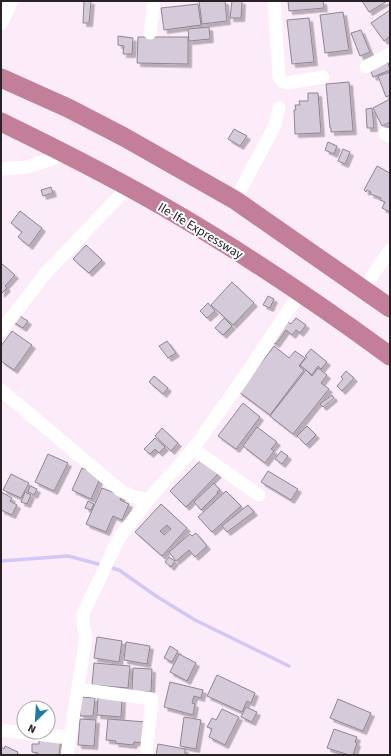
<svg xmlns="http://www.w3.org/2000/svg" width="391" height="756" font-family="'Source Sans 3',sans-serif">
	<defs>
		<filter id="shadow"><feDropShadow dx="3.5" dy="3.5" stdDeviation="0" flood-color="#0004"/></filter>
	</defs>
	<rect width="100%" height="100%" fill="#fcebf8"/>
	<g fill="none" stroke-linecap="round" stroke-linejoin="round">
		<g stroke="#d2c8f7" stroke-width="3.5">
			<polyline points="1,561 68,556 102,565"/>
			<polyline points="108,567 119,570 156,596 195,620 289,666"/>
		</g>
	</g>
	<g fill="#d5cada" stroke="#8f8593" fill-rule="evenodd" filter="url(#shadow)">
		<polygon points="84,1 91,1 89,23 83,23"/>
		<polygon points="199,1 225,1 227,21 202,24"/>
		<polygon points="232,1 242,1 241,18 230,18"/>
		<polygon points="288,1 323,1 324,8 289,11"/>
		<polygon points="362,1 387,1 369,12"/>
		<polygon points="198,4 201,25 164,30 161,8"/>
		<polygon points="390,10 390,36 384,41 371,23"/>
		<polygon points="343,12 349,50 325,53 320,15"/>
		<polygon points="309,18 314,62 292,64 287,20"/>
		<polygon points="209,27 210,39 189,41 188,29"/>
		<polygon points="361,30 370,52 360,56 351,33"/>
		<polygon points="118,36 133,38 132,54 123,54 124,46 118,45"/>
		<polygon points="138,37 188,37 188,64 137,63"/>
		<polygon points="387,59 390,70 373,77 369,66"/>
		<polygon points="390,72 390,95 386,97 378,76"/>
		<polygon points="349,82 353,131 331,132 331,128 330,128 326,84"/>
		<polygon points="308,93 318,93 321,133 295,134 294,110 296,110 295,105 300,105 299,101 308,101"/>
		<polygon points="390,99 390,122 382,126 373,108"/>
		<polygon points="372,108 374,128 367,128 366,109"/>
		<polygon points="234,129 247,136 240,146 228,139"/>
		<polygon points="328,142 337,146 334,154 325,150"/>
		<polygon points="343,149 350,152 345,164 338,161"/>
		<polygon points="377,166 390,173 390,212 382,208 385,202 380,200 381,198 370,194 371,192 367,190 366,192 364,190"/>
		<polygon points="51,187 53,193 43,196 41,190"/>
		<polygon points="20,211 42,228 29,246 18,237 22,232 11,223"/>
		<polygon points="86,245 102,260 89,273 73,259"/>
		<polygon points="1,263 15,275 5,286 7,288 1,294"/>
		<polygon points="232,282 254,303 233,325 211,305"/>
		<polygon points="268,296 274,299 270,308 263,305"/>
		<polygon points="208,303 215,311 207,318 200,311"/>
		<polygon points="16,314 28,321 23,328 12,321"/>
		<polygon points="224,318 232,326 223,335 215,328"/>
		<polygon points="296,318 306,325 300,333 296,330 292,335 286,330 276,344 271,341 287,321 291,324"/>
		<polygon points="12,331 32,345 14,370 1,361 1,346"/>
		<polygon points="167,341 176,353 168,358 159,346"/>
		<polygon points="274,346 289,358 295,351 305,358 299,366 304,370 270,415 239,392"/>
		<polygon points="311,349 327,362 321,369 318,366 312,375 300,365 307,357 305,356"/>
		<polygon points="318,368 327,375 321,383 329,389 293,434 270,416 306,370 312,376"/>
		<polygon points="346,371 354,378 342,391 337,386 343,379 341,377"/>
		<polygon points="154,376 168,388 163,394 149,382"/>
		<polygon points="332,395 334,398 323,407 320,404"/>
		<polygon points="243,403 260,417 236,449 218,436"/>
		<polygon points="307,426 316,435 306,445 297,436"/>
		<polygon points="257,427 277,442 271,449 274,451 265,463 243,446"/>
		<polygon points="162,428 178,443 171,451 155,436"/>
		<polygon points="155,438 165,447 159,453 155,449 150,454 144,449"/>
		<polygon points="281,451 288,456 282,464 275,459"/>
		<polygon points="48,454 68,463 54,491 35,482"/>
		<polygon points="202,459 218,474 186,507 170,491"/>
		<polygon points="82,468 101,476 91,499 72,490"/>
		<polygon points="268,471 298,489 291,500 261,482"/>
		<polygon points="11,474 29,483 21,498 3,490"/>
		<polygon points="214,483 220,490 217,492 218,493 201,510 194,502"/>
		<polygon points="30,486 37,489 34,495 28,492"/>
		<polygon points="102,488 122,496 120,500 129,504 122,520 113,516 106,532 86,524"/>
		<polygon points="226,491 241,506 212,532 198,517"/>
		<polygon points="1,492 12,498 10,501 17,505 12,515 1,510"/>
		<polygon points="25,492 31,495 27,504 21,502"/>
		<polygon points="88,501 94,504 91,510 85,508"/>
		<path d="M161,504L187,528L162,556L135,532ZM167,525L171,529L164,535L160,531Z"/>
		<polygon points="248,505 254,512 227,532 222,526"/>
		<polygon points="196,533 207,546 195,557 189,550 176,561 169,552 190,534 192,536"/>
		<polygon points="169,557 175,561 171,567 165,562"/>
		<polygon points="97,637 122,641 119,662 94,658"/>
		<polygon points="126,642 150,646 147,664 124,660"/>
		<polygon points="170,646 178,651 172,662 164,658"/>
		<polygon points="179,654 196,663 187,681 170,672"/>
		<polygon points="94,663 130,666 128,688 92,685"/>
		<polygon points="133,668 152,669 151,692 132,692"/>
		<polygon points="217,675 255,693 251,703 247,701 242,712 207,696"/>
		<polygon points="170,682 203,690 201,698 194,696 192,703 195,704 193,715 164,707"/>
		<polygon points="81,697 95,698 93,716 80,716"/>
		<polygon points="98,697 122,699 121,717 97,715"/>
		<polygon points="338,699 371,713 363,731 330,718"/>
		<polygon points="246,707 257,712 252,722 241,717"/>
		<polygon points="222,709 239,717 225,745 209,737 212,729 207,727 212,718 216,720"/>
		<polygon points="184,717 201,720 196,749 180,746"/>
		<polygon points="80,719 96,720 94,746 78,745"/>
		<polygon points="108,719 146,722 144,743 134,742 133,745 115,743 116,741 106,740"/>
		<polygon points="334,729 357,737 355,742 357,743 353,755 349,755 327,748"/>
		<polygon points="39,737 61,739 59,755 38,755 38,753 32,752 32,744 39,744"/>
		<polygon points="158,744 185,749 185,755 156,755"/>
		<polygon points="5,746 18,752 17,755 1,755 1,747 4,749"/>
	</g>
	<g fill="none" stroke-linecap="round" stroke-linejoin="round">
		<g stroke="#fff" stroke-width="13">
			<polyline points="274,1 279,77 283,82 288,83 323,77"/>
			<polyline points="1,24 12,1"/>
			<polyline points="150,33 154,1"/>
			<polyline points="366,67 390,54"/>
			<polyline points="385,134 390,136"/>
			<polyline points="1,169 28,167 66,154"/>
			<polyline points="235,200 274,127 279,108"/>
			<polyline points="363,289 390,250"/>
			<polyline points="1,331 45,274 128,187"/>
			<polyline points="1,390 120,490 132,496 148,500"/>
			<polyline points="193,449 259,495"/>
			<polyline points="78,689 152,699 146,755"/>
			<polyline points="1,730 69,738"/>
			<polyline points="67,755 86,638 83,625 83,614 119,538 148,500 193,449 244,377 300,293"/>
		</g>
		<g stroke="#c37e9a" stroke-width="19">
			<polyline points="1,78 68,108 124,137 235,200 390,308"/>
			<path d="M1,122C63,152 124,183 183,218C254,260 323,307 390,356"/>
		</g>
	</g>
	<g text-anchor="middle" stroke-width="4" stroke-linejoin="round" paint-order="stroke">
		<g font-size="13" fill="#282227" stroke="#fff">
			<text transform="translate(201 230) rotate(31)" y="5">Ile-Ife Expressway</text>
		</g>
	</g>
	<rect width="391" height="756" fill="none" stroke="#282227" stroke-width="4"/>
	<g transform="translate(36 720) rotate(205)"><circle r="19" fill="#ffffff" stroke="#a9a7a9"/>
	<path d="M0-3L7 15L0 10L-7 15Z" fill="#1e7aa8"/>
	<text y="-6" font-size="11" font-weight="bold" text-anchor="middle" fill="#282227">N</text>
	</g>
</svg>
